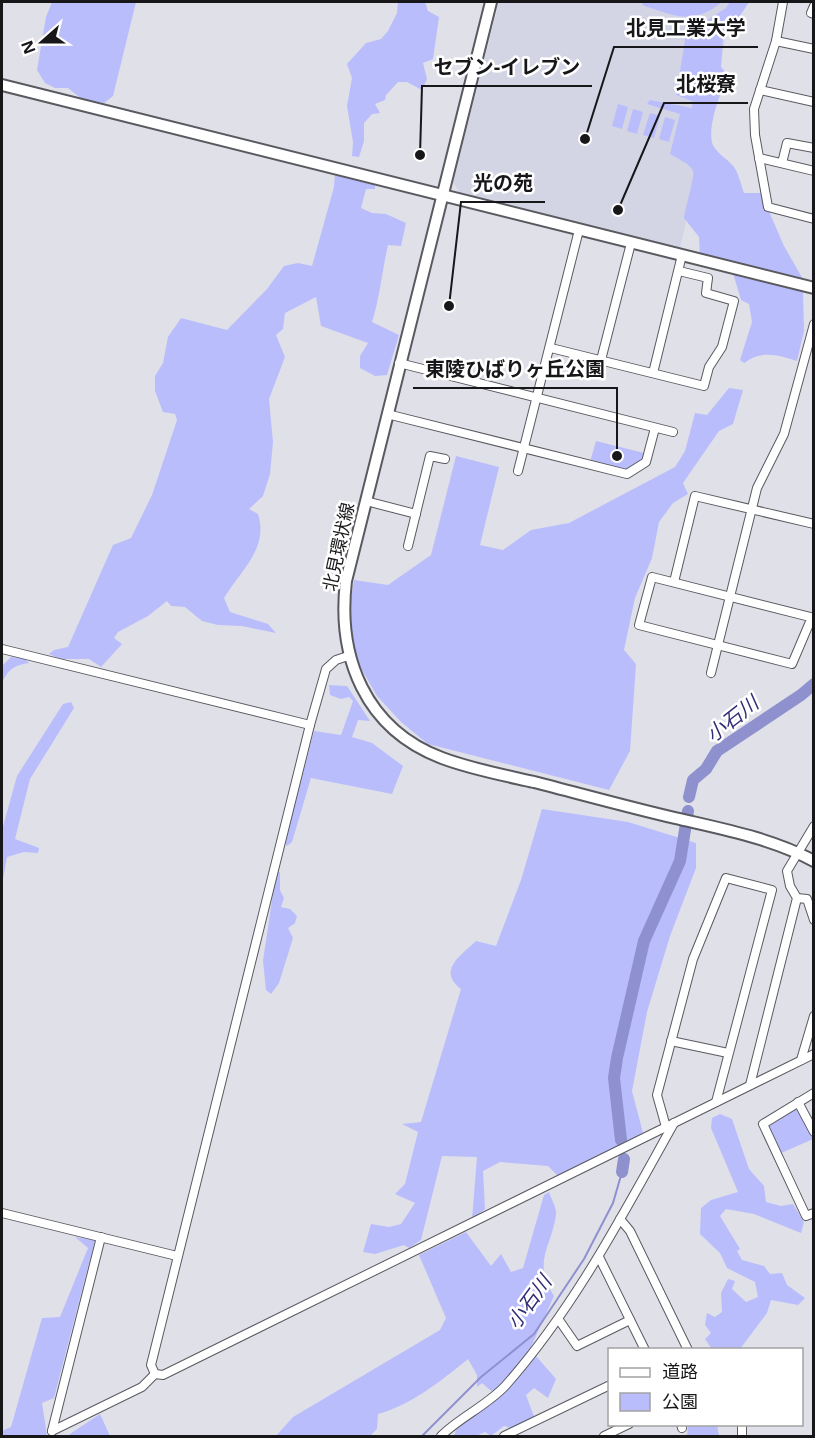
<svg xmlns="http://www.w3.org/2000/svg" width="815" height="1438" font-family="'Open Sans','Noto Sans JP',sans-serif">
	<rect width="100%" height="100%" fill="#e0e0e8"/>
	<polygon fill="#d4d5e4" points="499,2 736,2 726,33 716,96 679,252 462,197 453,182"/>
	<g fill="#babdfc">
		<polygon points="52,2 136,2 113,96 104,103 83,100 68,88 55,88 45,83 37,70 46,17"/>
		<polygon points="398,2 425,2 428,11 439,17 433,59 423,63 427,79 422,90 407,82 398,82 386,95 385,100 375,104 380,113 372,114 364,123 364,141 359,157 352,156 353,142 347,106 352,78 347,64 366,43 381,39 388,31 397,13"/>
		<path d="M641,2H722C692,26 677,16 644,6Z"/>
		<path d="M730,2H749L729,33L723,38L721,67L730,77C720,88 705,134 714,147C719,155 729,160 734,167C739,174 741,185 744,193H761L784,246L804,281L700,257L699,237L684,218C685,209 695,176 693,171C691,164 676,158 670,154L680,114L647,104L650,100L692,108V101L676,95L686,34L726,8Z"/>
		<polygon points="618,104 628,107 622,129 612,126"/>
		<polygon points="633,109 643,112 637,134 627,131"/>
		<polygon points="650,113 660,116 654,138 643,135"/>
		<polygon points="665,117 675,120 669,142 659,139"/>
		<path d="M335,173L375,184V189H366L361,208L372,213L386,214L406,223L401,246L388,245C382,271 380,297 372,322L399,335L387,375L375,376L360,368V356L368,343L321,326L316,297L285,313L283,329L276,335L285,357L269,399L273,442L270,474L263,496L249,509L258,514C269,548 241,570 224,598L230,612L268,624L276,633L242,626L218,625L202,621L185,607L171,606L167,601L148,616L118,632L114,638L122,644L101,667L89,659H60L49,654L54,650L68,647L113,545L131,538L152,495L177,420L175,414L163,412L155,391V376L163,363L168,337L181,318L227,330L267,289L284,266L298,263L312,266L334,187Z"/>
		<path d="M733,273L803,291L804,331L797,361C777,355 761,350 744,363L740,360L752,322L749,304L741,300Z"/>
		<polygon points="729,388 743,390 733,424 719,431 683,483 688,494 673,503 659,522 652,558 635,598 624,650 636,664 630,751 609,790 428,744 401,722 377,696 358,663 348,620 354,580 388,585 431,555 456,456 499,467 480,545 503,550 531,530 569,523 675,467 685,451 695,413 707,415"/>
		<polygon points="596,441 644,453 642,460 625,470 590,462"/>
		<path d="M11,657L25,659L29,663C15,665 8,669 2,683V666Z"/>
		<polygon points="329,685 347,686 370,721 358,720 352,737 372,743 403,766 392,794 311,778 292,842 287,846 285,843 314,731 341,735 353,701 349,697 341,699 330,695"/>
		<polygon points="71,702 74,708 30,779 15,839 39,848 38,853 24,852 7,857 2,885 2,830 17,776 63,704"/>
		<path d="M542,809L628,822L696,843V868L670,936L647,1012L632,1091L643,1133L558,1176L548,1166L500,1162L483,1171L485,1209L472,1219L477,1157L442,1156L421,1240L409,1248L404,1245L375,1254L363,1252L371,1224L389,1227L401,1224L415,1203L395,1194L405,1184L418,1132L402,1124L421,1122L461,989C437,971 460,956 476,941L496,946L521,880Z"/>
		<polygon points="280,872 280,890 284,898 281,907 290,909 297,916 295,923 288,928 293,938 279,983 271,994 266,990 263,961 276,873"/>
		<polygon points="795,1109 799,1111 813,1139 779,1154 768,1131 769,1126"/>
		<polygon points="720,1114 732,1119 749,1169 764,1186 766,1202 781,1206 793,1204 804,1222 801,1233 754,1214 726,1209 720,1216 740,1249 737,1251 742,1260 764,1266 770,1274 782,1273 787,1285 805,1298 798,1305 771,1300 767,1313 740,1349 712,1349 705,1339 711,1333 705,1325 707,1313 715,1317 722,1312 721,1293 728,1279 735,1281 732,1289 746,1302 758,1297 755,1282 727,1268 720,1253 700,1234 701,1208 711,1200 738,1192 711,1128 712,1118"/>
		<path d="M549,1192C551,1199 557,1208 556,1215C551,1249 532,1261 554,1296L530,1349L556,1379L548,1398L534,1388L526,1395L535,1419L514,1429L504,1426L491,1436L485,1432L476,1436H454L457,1427L497,1396L482,1383L477,1387V1375L468,1359C441,1381 411,1405 378,1414L377,1429L370,1436H276L293,1417L440,1330L446,1318L419,1255L466,1232L491,1266L501,1254L511,1272L523,1268L544,1195Z"/>
		<polygon points="75,1237 95,1240 54,1398 42,1403 47,1436 2,1436 2,1431 11,1427 42,1318 60,1317 88,1248"/>
		<polygon points="100,1414 110,1436 67,1436"/>
		<polygon points="688,1425 717,1425 719,1436 687,1436"/>
	</g>
	<g fill="none" stroke-linecap="round" stroke-linejoin="round">
		<polyline stroke="#8e91ce" stroke-width="2" points="422,1436 481,1377 534,1334 584,1259 613,1203 622,1172"/>
		<g stroke="#8e91ce" stroke-width="12">
			<polyline points="689,797 693,780 706,769 717,751 801,695 814,684"/>
			<polyline points="621,1140 614,1078 617,1058 644,941 680,861 688,811"/>
			<polyline points="622,1172 624,1159"/>
		</g>
		<defs>
			<g id="street">
				<polyline points="783,2 776,41 754,109 755,135 768,207 814,219"/>
				<polyline points="814,6 811,13 814,14"/>
				<polyline points="776,41 814,49"/>
				<polyline points="760,90 814,102"/>
				<polyline points="759,158 814,171"/>
				<polyline points="782,163 787,143 814,148"/>
				<polyline points="551,348 704,386 709,367 722,347 734,301 706,293 708,278 679,271"/>
				<polyline points="601,360 631,243"/>
				<polyline points="399,363 673,432"/>
				<polyline points="653,373 682,255"/>
				<polyline points="387,414 627,474 646,462 655,428"/>
				<polyline points="518,471 579,230"/>
				<polyline points="366,501 416,514"/>
				<polyline points="408,546 430,456 445,459"/>
				<polyline points="674,582 695,496 814,524"/>
				<polyline points="812,617 792,664 639,625 652,577 814,618"/>
				<polyline points="2,649 310,725"/>
				<polyline points="711,673 757,488 784,434 814,324"/>
				<polyline points="797,898 807,899 814,920"/>
				<polyline points="671,1041 728,1053"/>
				<polyline points="801,1060 814,1016"/>
				<polyline points="750,1085 797,898 790,886 787,871 814,826"/>
				<polyline points="814,1093 763,1124 806,1216 814,1213"/>
				<polyline points="798,1102 814,1132"/>
				<polyline points="666,1127 657,1095 693,959 726,878 772,890 716,1102"/>
				<polyline points="2,1213 177,1256"/>
				<polyline points="620,1219 630,1231 688,1350"/>
				<polyline points="599,1257 645,1350"/>
				<polyline points="559,1320 577,1346 630,1320"/>
				<polyline points="155,1374 151,1365 310,725 326,669 336,660 348,656"/>
				<polyline points="681,1424 682,1428"/>
				<polyline points="52,1431 142,1387 155,1374 163,1375 814,1054"/>
				<polyline points="52,1431 101,1237"/>
				<path d="M441,1436C460,1417 488,1405 506,1385C575,1307 623,1214 674,1123"/>
				<polyline points="504,1436 610,1385"/>
				<polyline points="604,1436 629,1424"/>
				<polyline points="742,1436 742,1424"/>
			</g>
			<g id="secondary">
				<path d="M491,2L346,581C337,657 365,729 442,758C471,769 503,775 534,782C581,794 628,807 675,818C722,829 771,838 814,861"/>
				<polyline points="2,85 814,288"/>
			</g>
		</defs>
		<use href="#street" stroke="#595a60" stroke-width="10"/>
		<use href="#secondary" stroke="#595a60" stroke-width="14"/>
		<use href="#street" stroke="#fff" stroke-width="8"/>
		<use href="#secondary" stroke="#fff" stroke-width="10"/>
	</g>
	<g text-anchor="middle" stroke-width="5" stroke-linejoin="round" paint-order="stroke">
		<g font-size="18" fill="#17171a" stroke="#fff">
			<text transform="translate(339 547) rotate(-78)" y="6">北見環状線</text>
		</g>
		<g font-size="20" font-style="italic" fill="#332d76" stroke="#fff">
			<text transform="translate(732 719) rotate(-38)" y="7">小石川</text>
			<text transform="translate(529 1302) rotate(-54)" y="7">小石川</text>
		</g>
	</g>
	<path fill="none" stroke="#17171a" stroke-width="2" d="M585 139L614 47H758M420 155L422 86H592M618 210L664 103H748M449 306L461 202H545M617 456L617 388H413"/>
	<g fill="#17171a" stroke="#fff" stroke-width="2">
		<circle cx="585" cy="139" r="6"/>
		<circle cx="420" cy="155" r="6"/>
		<circle cx="618" cy="210" r="6"/>
		<circle cx="449" cy="306" r="6"/>
		<circle cx="617" cy="456" r="6"/>
	</g>
	<g font-size="20" text-anchor="middle" font-weight="bold" fill="#17171a" stroke="#fff" stroke-width="5" stroke-linejoin="round" paint-order="stroke">
		<text x="686" y="35">北見工業大学</text>
		<text x="507" y="74">セブン-イレブン</text>
		<text x="706" y="91">北桜寮</text>
		<text x="503" y="190">光の苑</text>
		<text x="515" y="376">東陵ひばりヶ丘公園</text>
	</g>
	<rect width="815" height="1438" fill="none" stroke="#17171a" stroke-width="6"/>
	<rect x="608" y="1348" width="195" height="78" fill="#ffffff" stroke="#a2a2a3" stroke-width="1.5"/>
	<rect x="620" y="1368" width="30" height="9" fill="#ffffff" stroke="#a2a2a3" stroke-width="1.5"/>
	<text x="662" y="1378" font-size="18" fill="#17171a">道路</text>
	<rect x="620" y="1393" width="30" height="18" fill="#babdfc" stroke="#a2a2a3" stroke-width="1.5"/>
	<text x="662" y="1408" font-size="18" fill="#17171a">公園</text>
	<g transform="translate(42 42) rotate(249)" stroke="#ffffff" stroke-width="4.5" paint-order="stroke">
	<path d="M0-4.5L10 22L0 15L-10 22Z" fill="#17171a"/>
	<text y="-9" font-size="16" font-weight="bold" text-anchor="middle" fill="#17171a">N</text>
	</g>
</svg>
